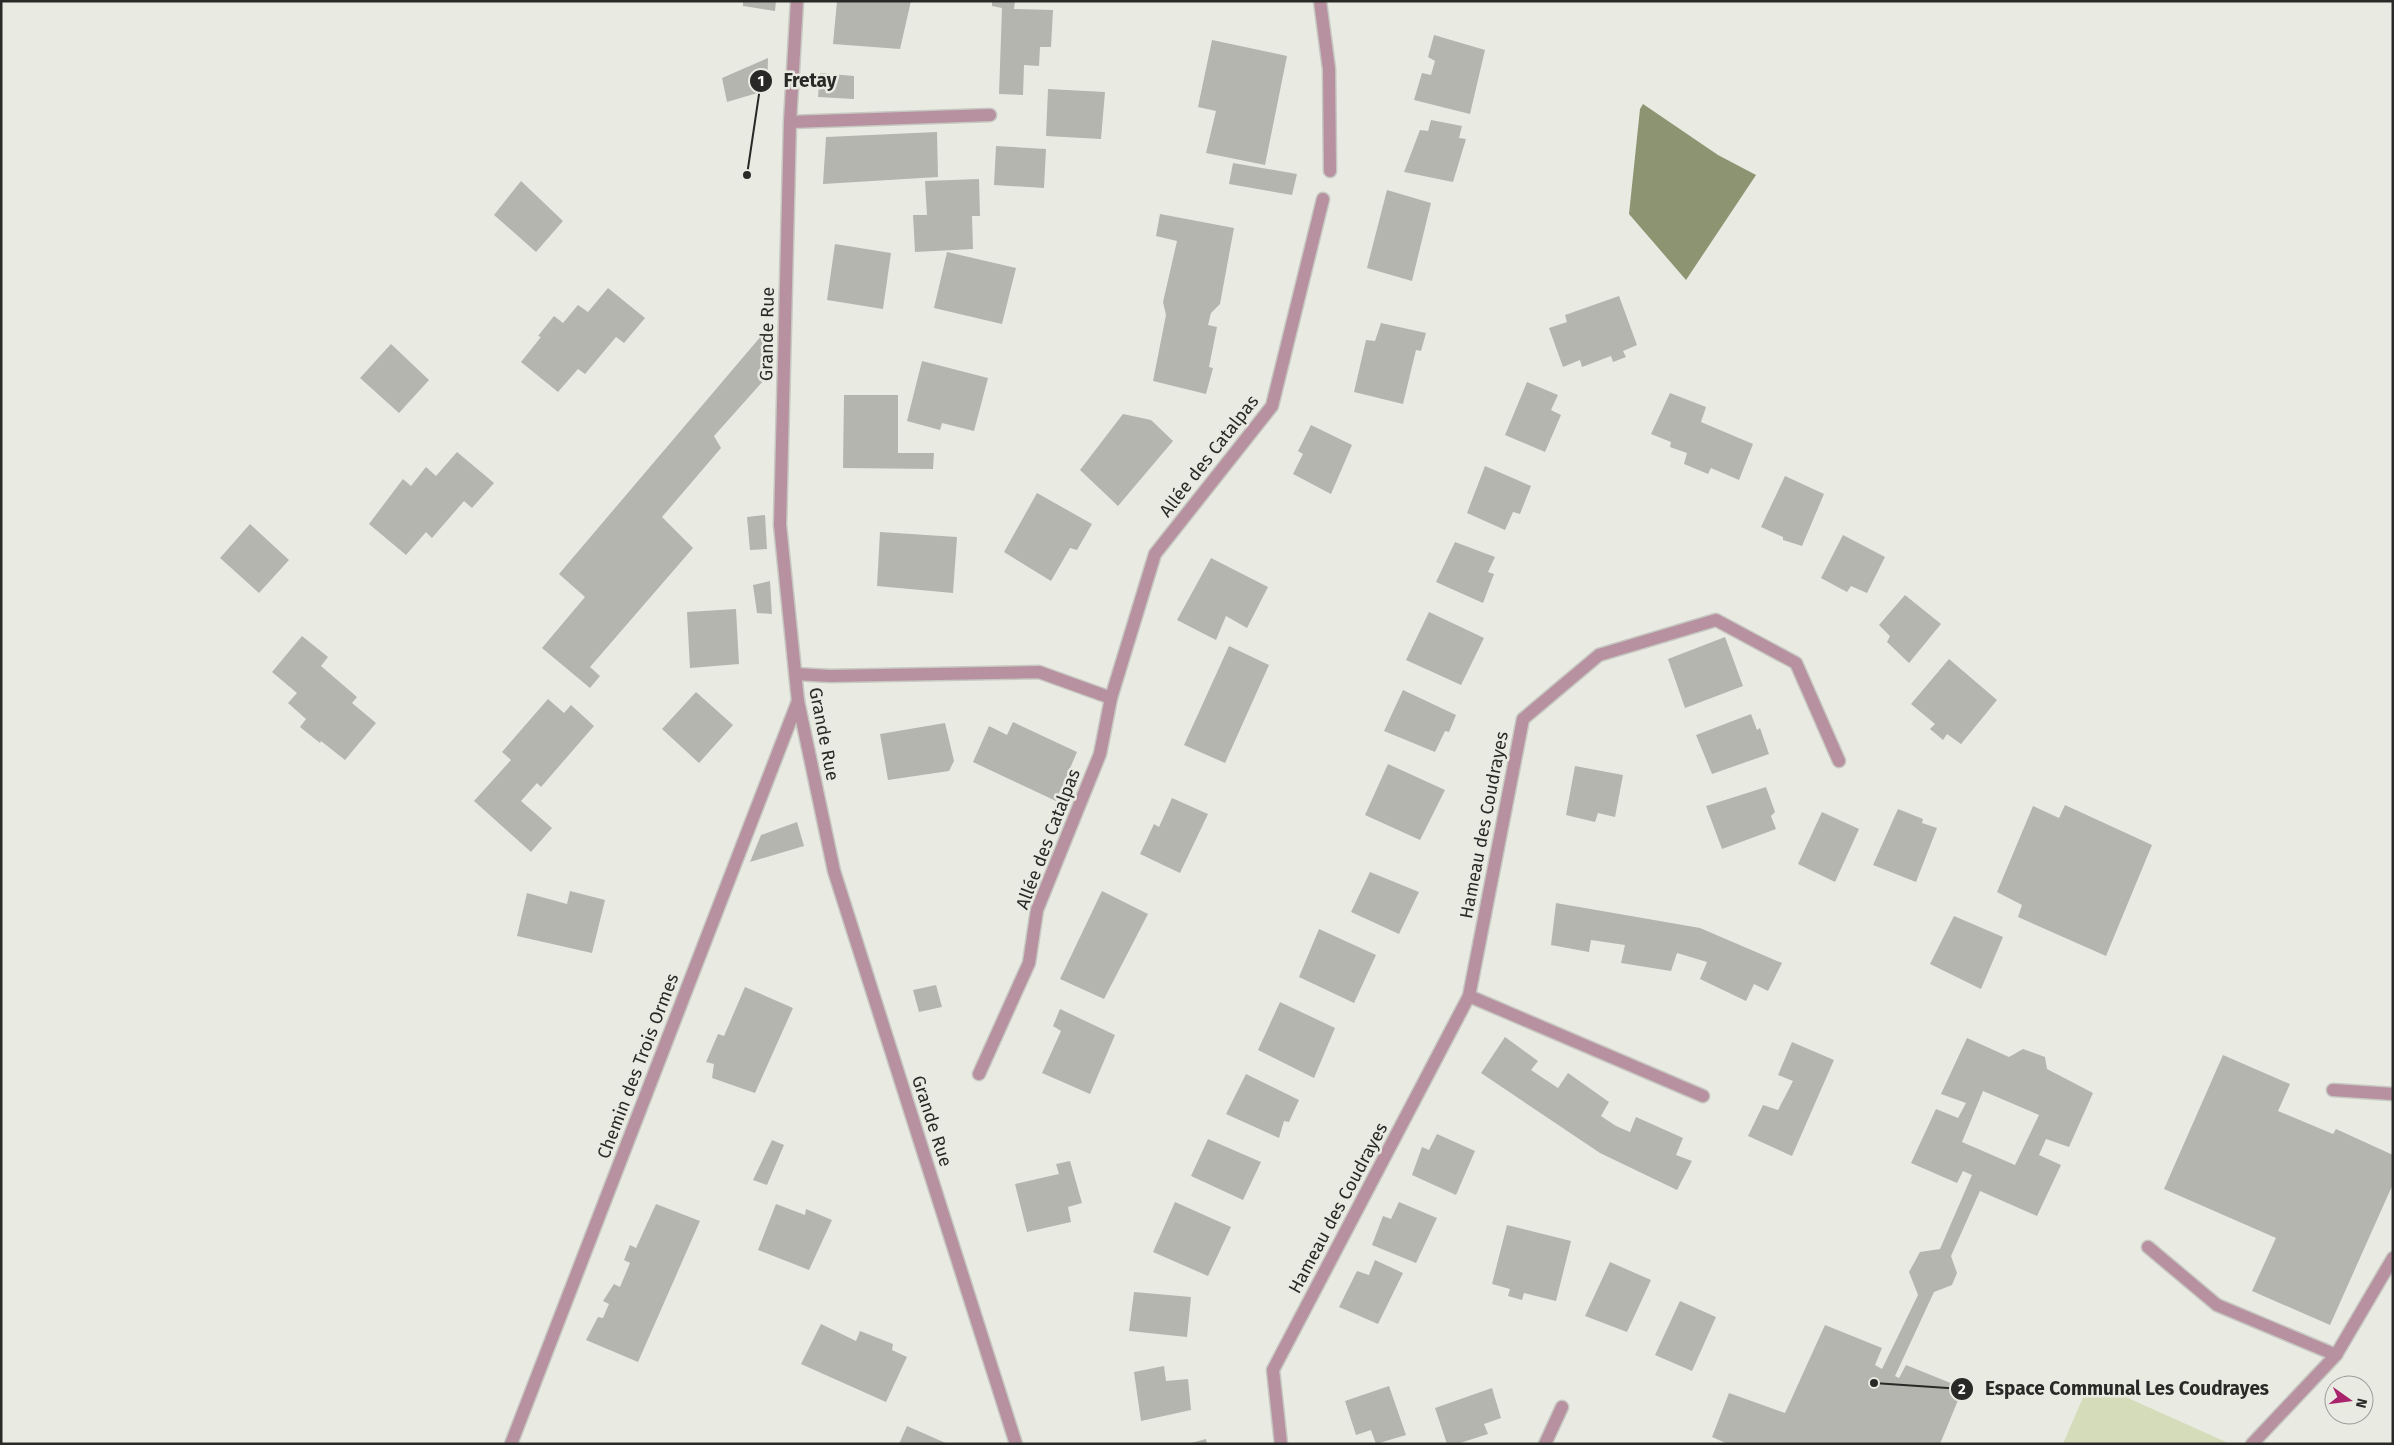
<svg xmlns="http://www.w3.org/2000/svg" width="2394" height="1445" font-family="'Fira Sans',sans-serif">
	<rect width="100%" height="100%" fill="#e9ebe3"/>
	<polygon fill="#d4dcb9" points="2090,1381 2226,1442 2226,1444 2063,1444"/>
	<polygon fill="#8d9471" points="1643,104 1718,155 1756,175 1686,280 1629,214 1640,109"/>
	<g fill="#b4b5ae" fill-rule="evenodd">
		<polygon points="743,1 776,1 775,11 743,6"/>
		<polygon points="837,1 911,1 900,49 833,44"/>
		<polygon points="992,1 1015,1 1014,9 1053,10 1051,47 1040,47 1039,66 1024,65 1023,95 999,94 1002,8 992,6"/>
		<polygon points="1434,35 1485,50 1470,114 1414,100 1422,73 1431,75 1435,61 1428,57"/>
		<polygon points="1212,40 1287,56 1265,165 1206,153 1216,111 1198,107"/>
		<polygon points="768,58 767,90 727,102 722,78"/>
		<polygon points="820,73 854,76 854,99 818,97"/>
		<polygon points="1048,89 1105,92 1101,139 1046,136"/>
		<polygon points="1431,120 1462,126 1459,138 1466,139 1453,182 1404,172 1420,130 1428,131"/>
		<polygon points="937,132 938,177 823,184 826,137"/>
		<polygon points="996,146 1046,149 1044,188 994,185"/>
		<polygon points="1233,163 1297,174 1292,195 1229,184"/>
		<polygon points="979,179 980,216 972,216 973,249 915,252 913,215 927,215 925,181"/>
		<polygon points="521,181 563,221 536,252 494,215"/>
		<polygon points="1387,190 1431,203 1412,281 1367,268"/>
		<polygon points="1160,214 1234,228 1220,304 1211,313 1208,325 1217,327 1209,367 1213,368 1206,394 1153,381 1166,315 1163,302 1177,241 1156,236"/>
		<polygon points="835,244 891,253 883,309 827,300"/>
		<polygon points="947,252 1016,268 1002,324 934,308"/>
		<polygon points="608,288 645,318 624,343 616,337 585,374 578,369 558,392 521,362 541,337 538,336 554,316 563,323 578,305 588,312"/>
		<polygon points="1619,296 1637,345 1623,351 1626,357 1613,362 1611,356 1582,367 1580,360 1563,367 1549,328 1567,322 1565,315"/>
		<polygon points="1381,323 1426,333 1421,351 1416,350 1403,404 1354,392 1366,340 1375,341"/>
		<polygon points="762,335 764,380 714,436 721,448 662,517 693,548 590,667 600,676 590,688 542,648 585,597 559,574"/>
		<polygon points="391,344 429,380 399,413 360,378"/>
		<polygon points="922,361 988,378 974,431 942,423 940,430 907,421"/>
		<polygon points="1527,382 1558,395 1551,410 1561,415 1545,452 1505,435"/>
		<polygon points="1670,393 1706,407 1701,422 1753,444 1739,480 1711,468 1708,474 1684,464 1687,453 1670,447 1671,442 1651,434"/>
		<polygon points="844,395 898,395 898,453 934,453 933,469 843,468"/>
		<polygon points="1123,414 1151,420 1173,441 1118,506 1080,470"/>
		<polygon points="1311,425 1352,445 1331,494 1293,474 1303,454 1298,451"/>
		<polygon points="457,452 494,483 472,508 464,501 432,538 426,532 406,555 369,524 403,479 411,486 426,467 436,476"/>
		<polygon points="1485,466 1531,486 1520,514 1513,512 1505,530 1467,513"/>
		<polygon points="1785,476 1824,494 1802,546 1783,540 1783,537 1761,527"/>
		<polygon points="1037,493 1092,524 1077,550 1070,548 1051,581 1004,552"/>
		<polygon points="765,515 767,549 750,550 747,517"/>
		<polygon points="250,524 289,560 259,593 220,558"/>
		<polygon points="880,532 957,537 953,593 877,586"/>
		<polygon points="1843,535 1885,557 1867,593 1851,586 1847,592 1821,578"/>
		<polygon points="1455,542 1495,557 1488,572 1494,574 1483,603 1436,582"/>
		<polygon points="1211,558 1268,587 1247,628 1226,616 1216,640 1177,620"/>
		<polygon points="770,581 772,614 757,613 753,585"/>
		<polygon points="1905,595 1941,624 1909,663 1887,642 1890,636 1879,625"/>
		<polygon points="736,609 739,664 690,668 687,612"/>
		<polygon points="1429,612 1484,638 1461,685 1406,660"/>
		<polygon points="302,636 328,657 321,666 357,697 352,703 376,723 345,760 321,741 320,743 300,727 306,719 288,703 297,693 272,672"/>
		<polygon points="1725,637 1743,686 1685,708 1668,659"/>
		<polygon points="1229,646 1269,665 1225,763 1184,745"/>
		<polygon points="1949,659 1997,700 1961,744 1947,734 1943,740 1930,729 1935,724 1911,704"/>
		<polygon points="1403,690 1456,715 1449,732 1445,731 1435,752 1384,731"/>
		<polygon points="696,692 733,725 699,763 662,729"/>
		<polygon points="548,699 564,713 571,705 594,726 541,787 537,783 521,801 552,828 531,852 474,801 511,760 502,752"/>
		<polygon points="1751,714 1757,730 1760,728 1769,754 1712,774 1696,735"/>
		<polygon points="1013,722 1077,752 1056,801 973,762 989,726 1007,735"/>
		<polygon points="945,723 954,761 949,771 888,780 880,734"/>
		<polygon points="1388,764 1445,790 1420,840 1365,815"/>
		<polygon points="1575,766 1623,775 1615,817 1598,813 1595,822 1566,815"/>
		<polygon points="1766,787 1775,812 1771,816 1776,829 1722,849 1706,806"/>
		<polygon points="1172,798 1208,814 1180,873 1140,854 1154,824 1159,827"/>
		<polygon points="2065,805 2152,845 2106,956 2018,917 2022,905 1997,892 2033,806 2059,818"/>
		<polygon points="1898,809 1923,819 1922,823 1937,828 1916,882 1873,865"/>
		<polygon points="1822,812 1859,829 1835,882 1798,864"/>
		<polygon points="797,822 804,846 750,862 761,835"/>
		<polygon points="1370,872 1419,892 1399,934 1351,912"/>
		<polygon points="570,891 605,900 592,953 517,936 527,893 567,904"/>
		<polygon points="1102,891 1148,914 1104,999 1060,979"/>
		<polygon points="1556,903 1700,928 1782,963 1768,991 1754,984 1746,1001 1700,979 1707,962 1677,953 1671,971 1621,963 1625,945 1591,940 1589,952 1551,945"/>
		<polygon points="1954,916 2003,937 1981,989 1930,964"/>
		<polygon points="1319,929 1376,955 1354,1003 1299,977"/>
		<polygon points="936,985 942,1007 919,1012 913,990"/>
		<polygon points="745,987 793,1008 755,1093 712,1078 714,1064 706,1062 718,1034 724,1036"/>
		<polygon points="1280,1002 1335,1028 1314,1078 1258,1050"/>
		<polygon points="1060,1009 1115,1035 1090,1094 1042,1073 1061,1031 1053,1026"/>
		<polygon points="1505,1037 1538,1061 1531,1070 1558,1088 1568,1073 1609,1102 1601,1116 1616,1126 1630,1132 1636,1117 1683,1138 1676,1155 1692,1161 1677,1190 1600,1153 1481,1073"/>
		<path d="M1967,1038L2009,1057L2023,1049L2045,1057L2047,1069L2093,1093L2069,1147L2046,1139L2039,1155L2061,1165L2037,1216L1980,1191L1951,1256L1957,1273L1952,1285L1934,1292L1895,1376L1899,1378L1906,1365L1963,1388L1940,1444H1728L1712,1437L1729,1393L1785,1413L1825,1325L1882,1348L1875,1365L1882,1369L1918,1295L1909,1272L1920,1252L1940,1249L1972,1175L1963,1171L1957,1183L1911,1163L1936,1109L1958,1118L1966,1103L1941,1094ZM1983,1091L2039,1115L2015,1165L1962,1142Z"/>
		<polygon points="1792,1042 1834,1060 1792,1156 1748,1136 1763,1105 1778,1110 1793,1081 1778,1075"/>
		<polygon points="2223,1055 2290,1084 2278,1111 2333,1134 2336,1129 2393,1155 2393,1184 2330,1325 2252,1291 2276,1238 2164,1189"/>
		<polygon points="1246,1074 1299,1100 1289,1122 1284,1121 1279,1138 1226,1114"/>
		<polygon points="1437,1134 1475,1151 1456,1195 1412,1175 1422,1147 1429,1150"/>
		<polygon points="1208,1139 1261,1162 1243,1200 1191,1176"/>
		<polygon points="772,1140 784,1145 767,1185 753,1180"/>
		<polygon points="1070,1161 1082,1203 1068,1207 1071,1222 1027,1232 1015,1184 1059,1174 1056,1164"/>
		<polygon points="1175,1202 1231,1227 1208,1276 1153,1252"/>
		<polygon points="1399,1202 1437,1218 1416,1263 1372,1245 1383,1216 1391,1219"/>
		<polygon points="656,1204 700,1221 638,1362 586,1340 598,1317 603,1318 609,1304 603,1301 614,1284 620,1287 630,1263 624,1260 630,1245 636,1248"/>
		<polygon points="776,1204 805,1215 806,1209 832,1220 809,1270 758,1250"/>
		<polygon points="1507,1225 1571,1241 1556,1301 1524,1293 1522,1300 1508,1296 1510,1289 1492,1284"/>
		<polygon points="1375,1260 1403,1273 1378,1324 1339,1307 1357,1271 1369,1275"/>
		<polygon points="1610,1262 1651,1280 1627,1332 1585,1316"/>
		<polygon points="1134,1292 1191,1297 1187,1337 1129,1331"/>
		<polygon points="1680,1301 1716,1317 1692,1371 1655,1355"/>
		<polygon points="821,1324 856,1341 860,1331 893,1344 892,1350 907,1357 886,1402 801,1364"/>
		<polygon points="1164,1366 1166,1381 1188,1379 1191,1410 1141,1421 1134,1372"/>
		<polygon points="1389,1386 1406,1435 1376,1444 1371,1430 1356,1435 1345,1401"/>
		<polygon points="1492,1388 1501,1418 1484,1424 1488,1434 1457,1444 1447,1444 1435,1408"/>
		<polygon points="907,1426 948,1444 899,1444"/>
		<polygon points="1206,1439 1207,1444 1191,1444 1191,1443"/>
	</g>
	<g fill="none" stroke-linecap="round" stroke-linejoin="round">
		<defs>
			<g id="service">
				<polyline points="790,122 990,115"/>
				<polyline points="2333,1090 2393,1094"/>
				<polyline points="2148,1247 2217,1305 2336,1355"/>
				<polyline points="2252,1444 2336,1355 2393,1258"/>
			</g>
			<g id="minor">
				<polyline points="797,1 790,122 780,525 798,701 834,871 1016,1444"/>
				<polyline points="1320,1 1329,69 1330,171"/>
				<polyline points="796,674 830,676 1039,672 1111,698 1155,554 1272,406 1323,199"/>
				<polyline points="1469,996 1703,1096"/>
				<polyline points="979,1074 1029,963 1037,910 1100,754 1111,698"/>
				<polyline points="511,1444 798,701"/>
				<polyline points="1281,1444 1273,1370 1469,996 1523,719 1599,655 1716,620 1796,663 1839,761"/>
				<polyline points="1545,1444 1562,1407"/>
			</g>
		</defs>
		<use href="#service" stroke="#c6c8c1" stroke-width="15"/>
		<use href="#minor" stroke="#c6c8c1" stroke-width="15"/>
		<use href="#service" stroke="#b791a0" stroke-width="12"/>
		<use href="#minor" stroke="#b791a0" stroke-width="12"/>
	</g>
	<g text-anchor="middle" stroke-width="5" stroke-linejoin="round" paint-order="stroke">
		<g font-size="18" fill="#292a27" stroke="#e9ebe3">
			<text transform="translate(767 334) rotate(-89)" y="6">Grande Rue</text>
			<text transform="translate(1209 456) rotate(-52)" y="6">Allée des Catalpas</text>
			<text transform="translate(824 734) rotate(79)" y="6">Grande Rue</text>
			<text transform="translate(1484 825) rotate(-79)" y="6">Hameau des Coudrayes</text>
			<text transform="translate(1048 839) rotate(-69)" y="6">Allée des Catalpas</text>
			<text transform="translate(638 1066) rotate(-69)" y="6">Chemin des Trois Ormes</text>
			<text transform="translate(932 1121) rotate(72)" y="6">Grande Rue</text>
			<text transform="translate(1338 1208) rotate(-62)" y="6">Hameau des Coudrayes</text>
		</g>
	</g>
	<path fill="none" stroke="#292a27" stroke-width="2" d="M747 175L761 81M1874 1383L1962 1389"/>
	<g fill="#292a27" stroke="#e9ebe3" stroke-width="2">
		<circle cx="747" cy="175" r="5"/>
		<circle cx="1874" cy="1383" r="5"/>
		<circle cx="761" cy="81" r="12"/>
		<circle cx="1962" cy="1389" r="12"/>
	</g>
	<g font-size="15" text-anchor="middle" font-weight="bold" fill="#fff">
		<text x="761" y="86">1</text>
		<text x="1962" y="1394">2</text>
	</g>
	<g font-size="19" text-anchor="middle" font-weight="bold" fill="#292a27" stroke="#e9ebe3" stroke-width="5" stroke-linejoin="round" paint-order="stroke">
		<text x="810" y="87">Fretay</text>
		<text x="2127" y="1395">Espace Communal Les Coudrayes</text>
	</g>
	<rect width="2394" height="1445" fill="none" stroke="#292a27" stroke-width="5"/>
	<g transform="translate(2349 1400) rotate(104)"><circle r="24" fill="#e9ebe3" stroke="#9c9e98"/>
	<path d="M0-4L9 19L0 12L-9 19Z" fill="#aa246c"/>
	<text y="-8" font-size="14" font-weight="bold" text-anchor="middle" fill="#292a27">N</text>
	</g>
</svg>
